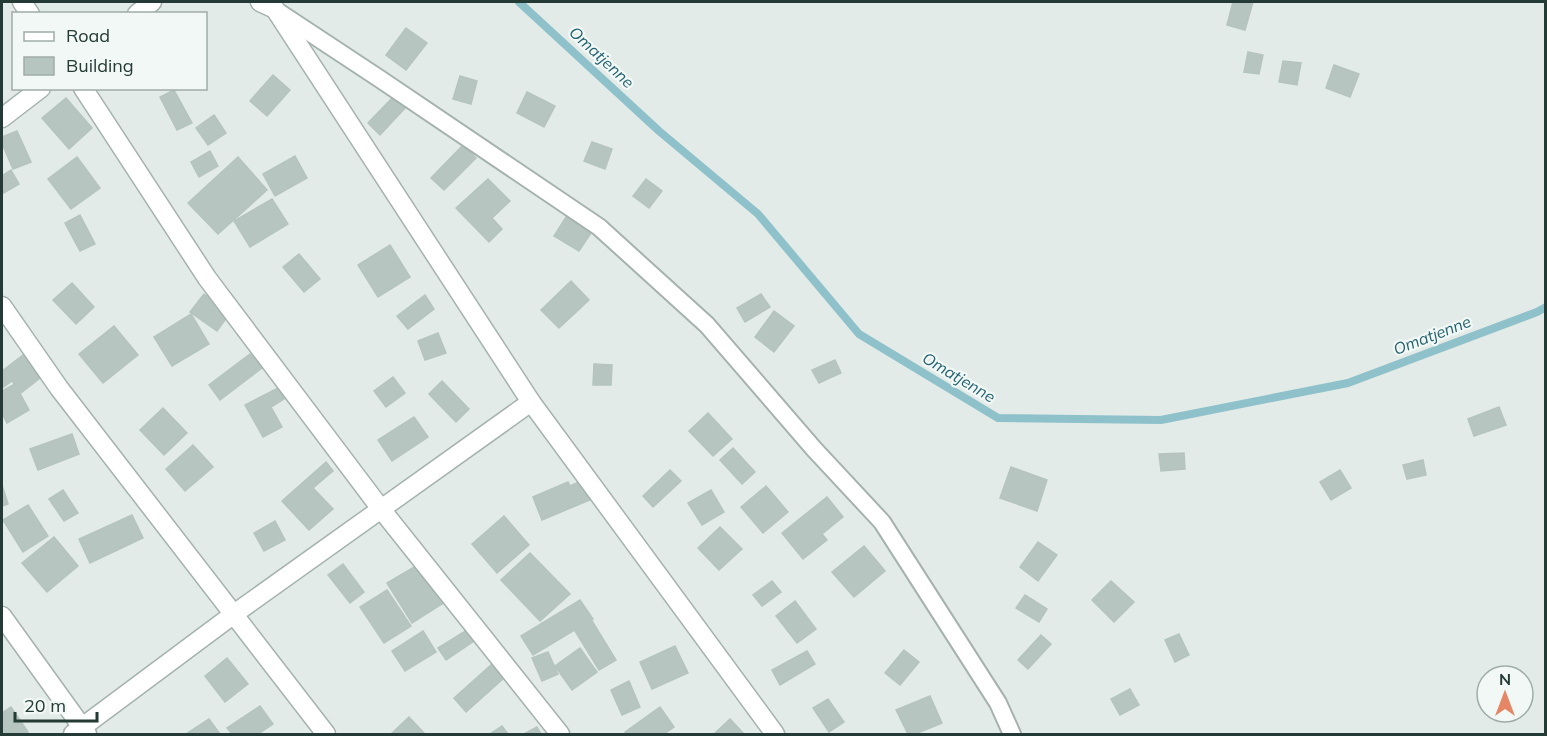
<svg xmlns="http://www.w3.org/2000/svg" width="1547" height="736" font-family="Mulish,sans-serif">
	<rect width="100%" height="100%" fill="#e2ebe7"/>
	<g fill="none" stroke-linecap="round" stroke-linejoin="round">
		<polyline stroke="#8fc1cb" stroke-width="8" points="519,2 659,131 758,214 859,334 998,418 1161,420 1348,383 1537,312 1546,307"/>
	</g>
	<g fill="#b7c5c0" stroke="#b5c4be" stroke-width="1.5">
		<polygon points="1233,2 1253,2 1245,30 1227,25"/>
		<polygon points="406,28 427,43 406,70 386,55"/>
		<polygon points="1248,52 1263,55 1259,74 1244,72"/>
		<polygon points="1283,61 1301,63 1297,85 1279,82"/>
		<polygon points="1334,65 1359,74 1350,97 1326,88"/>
		<polygon points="273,75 290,90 267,116 250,101"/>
		<polygon points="460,76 477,81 471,104 453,99"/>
		<polygon points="174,90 192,123 177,130 160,97"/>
		<polygon points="527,92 555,106 544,127 517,113"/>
		<polygon points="394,96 406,107 380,135 368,123"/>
		<polygon points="66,98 92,128 69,149 42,118"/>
		<polygon points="214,115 226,133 208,145 196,128"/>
		<polygon points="17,131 31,162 13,169 2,143 2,137"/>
		<polygon points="592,142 612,149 605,169 584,161"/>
		<polygon points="463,145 476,158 444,190 431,178"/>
		<polygon points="210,151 218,166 199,177 191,162"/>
		<polygon points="295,156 307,178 275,196 263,174"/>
		<polygon points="77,157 100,188 71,209 48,179"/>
		<polygon points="238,157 267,190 218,234 188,203"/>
		<polygon points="11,170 19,184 2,194 2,176"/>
		<polygon points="488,179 510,201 492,218 502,229 489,242 456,208"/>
		<polygon points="646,179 662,191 649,208 633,196"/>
		<polygon points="272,199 288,224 250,247 234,221"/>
		<polygon points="80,215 95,244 80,251 65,223"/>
		<polygon points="566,217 591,233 579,251 554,236"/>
		<polygon points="390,245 410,277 378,297 358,265"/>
		<polygon points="299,254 320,279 304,292 283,267"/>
		<polygon points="571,281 589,300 559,328 541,310"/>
		<polygon points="72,283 94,307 76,324 53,300"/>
		<polygon points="204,294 230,313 217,331 190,312"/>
		<polygon points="761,294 770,307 745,322 737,308"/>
		<polygon points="425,295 434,309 408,329 397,316"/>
		<polygon points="774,311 794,326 774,352 755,337"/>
		<polygon points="191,314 209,344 172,366 154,337"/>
		<polygon points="114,326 138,355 103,383 79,354"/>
		<polygon points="438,333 446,353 425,360 418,341"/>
		<polygon points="250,354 262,368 220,400 209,385"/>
		<polygon points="23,355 40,378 21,393 12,381 2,388 2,371"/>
		<polygon points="835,360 841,373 819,383 812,370"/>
		<polygon points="594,364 612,365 611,385 593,385"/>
		<polygon points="393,377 405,393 386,407 374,391"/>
		<polygon points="442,381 469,409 456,422 429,394"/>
		<polygon points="15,384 29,410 7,423 2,413 2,391"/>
		<polygon points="278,388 284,399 271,407 282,427 263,437 245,405"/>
		<polygon points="1499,407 1506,425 1474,436 1468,419"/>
		<polygon points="163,408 187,433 164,455 140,430"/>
		<polygon points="708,413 732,439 713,456 689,431"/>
		<polygon points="414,417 428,437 392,461 378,440"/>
		<polygon points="72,434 79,454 38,470 30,449"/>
		<polygon points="193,445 213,467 185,491 166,469"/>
		<polygon points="733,448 755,472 742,484 720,460"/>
		<polygon points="1184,453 1185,469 1161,471 1159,454"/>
		<polygon points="1423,460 1426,475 1407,479 1403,465"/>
		<polygon points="326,462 333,471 313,488 333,509 309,530 282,501"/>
		<polygon points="1011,467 1047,480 1037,511 1000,498"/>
		<polygon points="670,470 681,481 653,507 643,496"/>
		<polygon points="1340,470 1351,488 1331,500 1320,482"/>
		<polygon points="590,477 599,496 542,520 533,497 568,482 570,486"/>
		<polygon points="2,485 8,504 2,506"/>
		<polygon points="766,486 788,512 763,533 741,507"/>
		<polygon points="63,490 78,513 64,521 49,499"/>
		<polygon points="711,490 724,512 702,525 688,503"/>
		<polygon points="827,497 843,517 822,534 827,540 803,559 782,533"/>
		<polygon points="28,505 48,536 23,552 3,520"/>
		<polygon points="132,515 143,538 90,563 79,539"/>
		<polygon points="504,516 529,545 497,573 472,544"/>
		<polygon points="275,521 285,540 264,551 254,533"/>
		<polygon points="720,527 742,549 719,570 698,548"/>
		<polygon points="54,537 78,566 47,592 22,563"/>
		<polygon points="1038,542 1057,555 1038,581 1020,567"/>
		<polygon points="864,546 885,571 854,597 832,572"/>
		<polygon points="530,553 570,594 540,621 501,580"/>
		<polygon points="421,563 445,602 412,623 387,583"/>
		<polygon points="343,564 364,592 350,603 328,575"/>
		<polygon points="772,581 781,592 762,606 753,595"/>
		<polygon points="1111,581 1134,602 1114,622 1092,600"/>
		<polygon points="387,590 411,626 384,643 360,607"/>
		<polygon points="1025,595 1047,609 1039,622 1016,608"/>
		<polygon points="580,600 593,619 533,655 521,636"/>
		<polygon points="795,601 816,629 797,643 776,616"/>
		<polygon points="592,621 616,660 599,670 575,631"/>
		<polygon points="467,630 474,641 446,660 438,648"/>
		<polygon points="423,631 436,652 405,671 392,651"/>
		<polygon points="1179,634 1189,655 1175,662 1165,640"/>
		<polygon points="1041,635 1051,644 1028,669 1018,660"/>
		<polygon points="675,646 688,673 652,689 640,662"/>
		<polygon points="580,648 597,672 572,690 555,666"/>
		<polygon points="904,650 919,662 900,685 885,673"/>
		<polygon points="807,651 815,664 780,685 772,670"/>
		<polygon points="548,652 558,674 542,681 532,658"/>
		<polygon points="227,658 248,684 225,702 205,676"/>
		<polygon points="492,664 504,678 466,712 454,698"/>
		<polygon points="629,681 640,707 622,715 611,690"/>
		<polygon points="1130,689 1139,705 1120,715 1111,699"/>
		<polygon points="930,696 942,723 915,734 908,734 896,710"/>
		<polygon points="828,699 844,722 829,732 813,708"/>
		<polygon points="260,706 273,724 258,734 232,734 227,728"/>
		<polygon points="11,707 28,732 24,734 2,734 2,713"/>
		<polygon points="660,707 674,727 664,734 627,734 625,732"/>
		<polygon points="409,717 424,733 422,734 391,734"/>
		<polygon points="209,719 220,734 186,734"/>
		<polygon points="730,719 744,734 714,734"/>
		<polygon points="502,726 508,734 490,734"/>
		<polygon points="537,727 541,734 524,734"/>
	</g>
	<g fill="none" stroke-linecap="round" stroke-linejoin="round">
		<defs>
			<polyline id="service" points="277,11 380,79 599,227 707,325 814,449 882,522 998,703 1012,734"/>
			<g id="minor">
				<polyline points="22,2 30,14"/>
				<polyline points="260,2 275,9 531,402 775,734"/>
				<polyline points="137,14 152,2"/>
				<polyline points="83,88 207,278 381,509 560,734"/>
				<polyline points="2,118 41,88"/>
				<polyline points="2,306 59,388 326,734"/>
				<polyline points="2,616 87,734"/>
				<polyline points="73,734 234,614 531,402"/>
			</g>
		</defs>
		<use href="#service" stroke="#a5b2ae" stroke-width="20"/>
		<use href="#minor" stroke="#a5b2ae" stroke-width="21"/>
		<use href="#service" stroke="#fff" stroke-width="16"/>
		<use href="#minor" stroke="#fff" stroke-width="18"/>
	</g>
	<g text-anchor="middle" stroke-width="4.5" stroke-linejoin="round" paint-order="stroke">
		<g font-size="16" font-style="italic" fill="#236270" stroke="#f2f8f5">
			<text transform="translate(602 57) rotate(43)" y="6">Omatjenne</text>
			<text transform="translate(1432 335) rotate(-21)" y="6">Omatjenne</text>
			<text transform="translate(959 377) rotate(31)" y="6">Omatjenne</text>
		</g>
	</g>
	<rect width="1547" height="736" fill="none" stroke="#243a34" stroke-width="6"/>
	<rect x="12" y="12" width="195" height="78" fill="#f2f8f5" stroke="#a0aca8" stroke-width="1.5"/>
	<rect x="24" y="32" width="30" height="9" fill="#ffffff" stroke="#a0aca8" stroke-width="1.5"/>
	<text x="66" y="42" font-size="18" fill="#243a34">Road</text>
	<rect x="24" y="57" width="30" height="18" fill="#b7c5c0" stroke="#a0aca8" stroke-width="1.5"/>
	<text x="66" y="72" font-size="18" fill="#243a34">Building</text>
	<g transform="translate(1505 694)"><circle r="28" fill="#f2f8f5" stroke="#a0aca8" stroke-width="1.5"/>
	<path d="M0-4.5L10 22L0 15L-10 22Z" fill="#e58766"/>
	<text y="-9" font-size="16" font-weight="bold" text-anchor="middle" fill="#243a34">N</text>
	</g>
	<path d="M15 712v9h82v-9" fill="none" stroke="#243a34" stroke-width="3"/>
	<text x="24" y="712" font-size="18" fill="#243a34" stroke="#f2f8f5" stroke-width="4.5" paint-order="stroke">20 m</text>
</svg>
